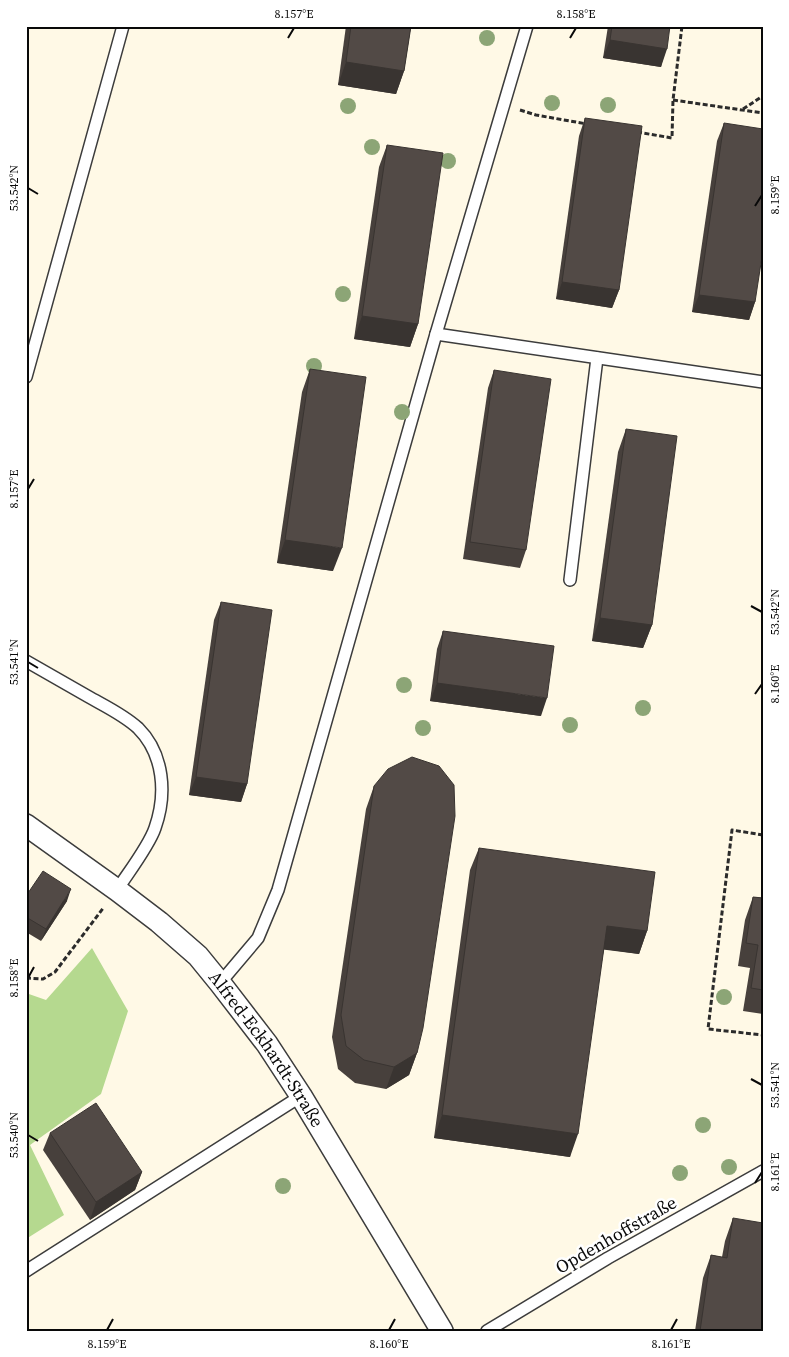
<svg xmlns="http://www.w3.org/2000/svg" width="789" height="1357" font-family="'Source Serif 4',serif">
	<rect width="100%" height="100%" fill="#fff9e6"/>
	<polygon fill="#b5d98f" points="92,948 128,1011 101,1094 30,1145 64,1215 26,1239 26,993 46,1000"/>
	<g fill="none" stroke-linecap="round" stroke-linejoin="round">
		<defs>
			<g id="service">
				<polyline points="436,334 763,382"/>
				<polyline points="26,377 123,26"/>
				<polyline points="570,580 597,358"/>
				<path d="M26,661C47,673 68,685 89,697C105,706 124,715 138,728C164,754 167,794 155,828C149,846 128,873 117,890"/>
				<polyline points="220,983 258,938 278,890 436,334 527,26"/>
				<polyline points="26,1271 301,1096"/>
				<polyline points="487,1331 608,1258 763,1171"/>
			</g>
			<g id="minor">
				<path id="s1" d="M26,825L117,890L159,922L198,956L220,983L267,1044L301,1096L442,1331"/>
			</g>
		</defs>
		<use href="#service" stroke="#3c3c3c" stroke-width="14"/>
		<use href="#minor" stroke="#3c3c3c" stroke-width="24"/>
		<g stroke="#2b2b2b" stroke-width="3" stroke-dasharray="5 2.5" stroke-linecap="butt">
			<polyline points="673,100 763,113"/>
			<polyline points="743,109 763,96"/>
			<polyline points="520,110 536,115 587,124"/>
			<polyline points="637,132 672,138 673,100 682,26"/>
			<polyline points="763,835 732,830 708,1029 763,1035"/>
			<polyline points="26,978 43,979 55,972 104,907"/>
		</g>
		<use href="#service" stroke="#fff" stroke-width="11"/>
		<use href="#minor" stroke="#fff" stroke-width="21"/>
	</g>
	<g fill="#8ca576">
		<circle cx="487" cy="38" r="8"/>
		<circle cx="552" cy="103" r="8"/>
		<circle cx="608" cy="105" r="8"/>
		<circle cx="348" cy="106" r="8"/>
		<circle cx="372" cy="147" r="8"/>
		<circle cx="448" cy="161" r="8"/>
		<circle cx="343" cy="294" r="8"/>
		<circle cx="314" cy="366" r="8"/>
		<circle cx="402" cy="412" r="8"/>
		<circle cx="404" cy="685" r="8"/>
		<circle cx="643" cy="708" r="8"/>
		<circle cx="570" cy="725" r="8"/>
		<circle cx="423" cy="728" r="8"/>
		<circle cx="724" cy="997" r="8"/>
		<circle cx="703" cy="1125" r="8"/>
		<circle cx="729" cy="1167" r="8"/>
		<circle cx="680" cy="1173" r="8"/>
		<circle cx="283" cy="1186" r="8"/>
	</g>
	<g fill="#47403c">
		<polygon points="346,26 411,26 404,71 396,94 338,85"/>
		<polygon points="608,26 670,26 661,67 603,58"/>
		<polygon points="585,118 619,290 612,308 556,299 579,136"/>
		<polygon points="724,123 755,302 749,320 692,312 717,141"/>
		<polygon points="387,145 418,324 410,347 354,339 379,167"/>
		<polygon points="310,369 333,571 277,563 302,392"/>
		<polygon points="494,370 526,550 520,568 463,559 488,388"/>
		<polygon points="626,429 652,625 643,648 592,641 618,452"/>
		<polygon points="221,602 247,784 241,802 189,795 214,620"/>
		<polygon points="443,631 541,716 430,701 437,649"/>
		<polygon points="374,786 417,1053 409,1075 386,1089 355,1083 338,1069 332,1037 366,809"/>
		<polygon points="479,848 647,931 639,954 604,949 570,1157 434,1138 470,870"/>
		<polygon points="26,896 67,901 41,941 26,932"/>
		<polygon points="753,897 763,898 763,1014 743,1011 750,968 738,966 745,920"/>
		<polygon points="50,1133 142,1172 135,1190 90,1220 43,1150"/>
		<polygon points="733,1218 763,1331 695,1331 703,1278 711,1255 722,1257 725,1241"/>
	</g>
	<g fill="#393431">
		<polygon points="610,40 667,49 661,67 603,58"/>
		<polygon points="346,62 404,71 396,94 338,85"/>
		<polygon points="562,282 619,290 612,308 556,299"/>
		<polygon points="699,295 755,302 749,320 692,312"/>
		<polygon points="362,316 418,324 410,347 354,339"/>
		<polygon points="285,540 342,548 333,571 277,563"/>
		<polygon points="600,618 652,625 643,648 592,641"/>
		<polygon points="437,683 547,698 541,716 430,701"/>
		<polygon points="196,777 247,784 241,802 189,795"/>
		<polygon points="71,889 67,901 41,941 46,929"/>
		<polygon points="607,926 647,931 639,954 599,949"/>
		<polygon points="417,1053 409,1075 386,1089 394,1067"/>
		<polygon points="442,1115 578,1134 570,1157 434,1138"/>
		<polygon points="142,1172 135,1190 90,1220 96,1202"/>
	</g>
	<g fill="#524a46" stroke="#393431">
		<polygon points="351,26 411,26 404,71 346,62"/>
		<polygon points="612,26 670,26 667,49 610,40"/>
		<polygon points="585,118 642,126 619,290 562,282"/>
		<polygon points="724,123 763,129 763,250 755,302 699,295"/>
		<polygon points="387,145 443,153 418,324 362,316"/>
		<polygon points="310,369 366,377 342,548 285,540"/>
		<polygon points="494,370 551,379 526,550 470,542"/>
		<polygon points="626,429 677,436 652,625 600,618"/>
		<polygon points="221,602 272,610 247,784 196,777"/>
		<polygon points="443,631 554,646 547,698 437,683"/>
		<polygon points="412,757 439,766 454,785 455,816 423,1028 417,1053 394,1067 364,1060 346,1046 341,1015 374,786 388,769"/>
		<polygon points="479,848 655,872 647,931 607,926 578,1134 442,1115"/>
		<polygon points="43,871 71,889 46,929 26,917 26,896"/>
		<polygon points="753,897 763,898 763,990 751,988 758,945 746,943"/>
		<polygon points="96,1103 142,1172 96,1202 50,1133"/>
		<polygon points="733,1218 763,1223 763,1331 700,1331 711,1255 727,1258"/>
	</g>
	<path fill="none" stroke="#090909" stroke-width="2" d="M288,38L294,28M570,38L576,28M28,188L38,194M755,206L762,195M28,489L34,479M751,606L762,612M28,662L38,668M755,694L762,684M28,978L34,967M751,1079L762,1085M28,1135L38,1141M755,1183L762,1172M107,1330L113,1319M389,1330L395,1319M671,1330L677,1319"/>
	<g text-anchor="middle" stroke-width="5" stroke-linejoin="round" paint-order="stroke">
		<g font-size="18" fill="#090909" stroke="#fff">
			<text dy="6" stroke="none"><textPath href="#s1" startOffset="332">Alfred-Eckhardt-Straße</textPath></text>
			<text transform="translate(616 1235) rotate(-30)" y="6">Opdenhoffstraße</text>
		</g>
	</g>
	<rect width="789" height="1357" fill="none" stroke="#ffffff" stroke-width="55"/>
	<rect x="28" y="28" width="734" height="1302" fill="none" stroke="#090909" stroke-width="2"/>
	<g font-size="12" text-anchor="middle" fill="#090909">
		<text x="294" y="18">8.157°E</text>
		<text x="576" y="18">8.158°E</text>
		<text transform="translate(14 188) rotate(-90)" y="4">53.542°N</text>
		<text transform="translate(775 195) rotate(-90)" y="4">8.159°E</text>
		<text transform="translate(14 489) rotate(-90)" y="4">8.157°E</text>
		<text transform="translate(775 612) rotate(-90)" y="4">53.542°N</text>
		<text transform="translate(14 662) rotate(-90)" y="4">53.541°N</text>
		<text transform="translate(775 684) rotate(-90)" y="4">8.160°E</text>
		<text transform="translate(14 978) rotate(-90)" y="4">8.158°E</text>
		<text transform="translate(775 1085) rotate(-90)" y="4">53.541°N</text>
		<text transform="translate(14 1135) rotate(-90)" y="4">53.540°N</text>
		<text transform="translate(775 1172) rotate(-90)" y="4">8.161°E</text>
		<text x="107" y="1348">8.159°E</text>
		<text x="389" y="1348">8.160°E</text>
		<text x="671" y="1348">8.161°E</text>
	</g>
</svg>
